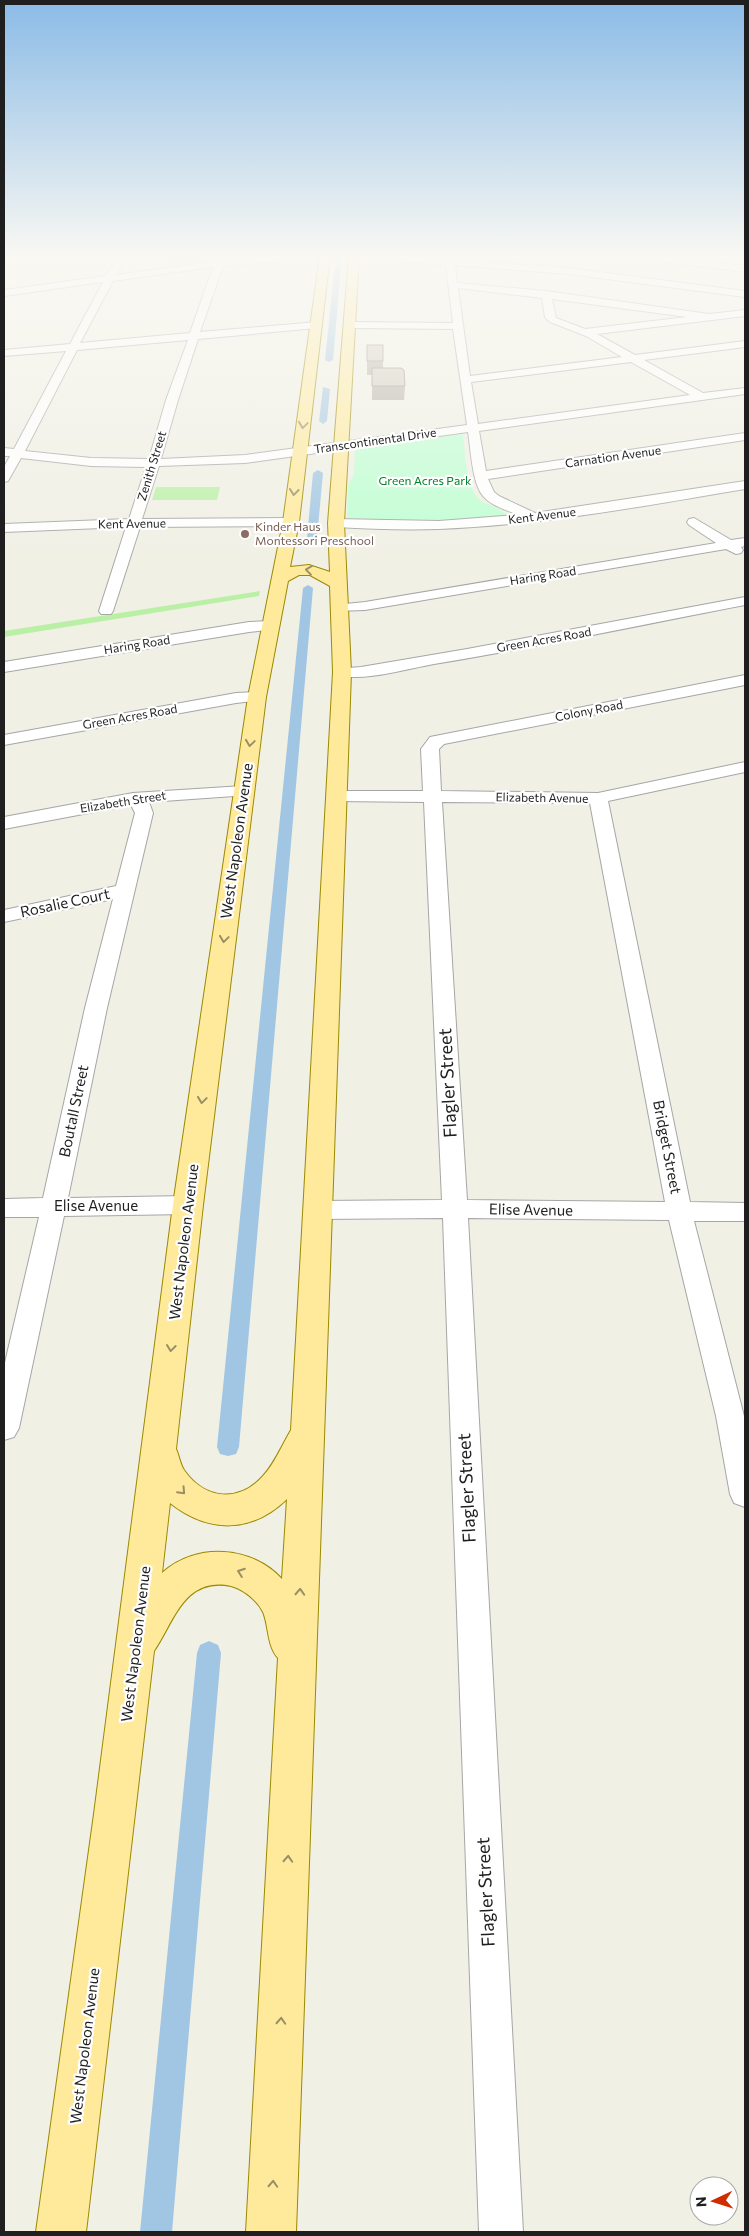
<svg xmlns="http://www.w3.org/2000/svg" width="749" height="2236" font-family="Commissioner,sans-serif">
	<rect width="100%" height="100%" fill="#f1f0e5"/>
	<g fill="#baf0a6">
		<polygon points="156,487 220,487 217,500 152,500"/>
		<polygon points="260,591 259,596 4,637 4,631"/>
	</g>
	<path fill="#beffd2" d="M463,434C465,451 466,488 479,499C489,507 501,506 508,518L455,522L347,518L348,485L354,474L355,451L359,447Z"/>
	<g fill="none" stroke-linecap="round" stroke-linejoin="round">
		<g fill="#a1c6e3" fill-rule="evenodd">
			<polygon points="336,255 342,255 333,360 329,362 325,360"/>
			<polygon points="323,387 330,389 327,421 323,424 319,421"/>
			<polygon points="318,470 323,473 317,538 312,541 307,538 313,473"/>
			<polygon points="308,585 313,588 239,1447 236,1454 228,1456 220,1454 217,1447 303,588"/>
			<polygon points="209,1641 218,1645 221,1653 172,2232 140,2232 197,1653 200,1645"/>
		</g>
		<defs>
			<g id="minor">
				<path d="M119,255H127L116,275C186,266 258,253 329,255L325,258L223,266L200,332L317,322L322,325L317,328L198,339L178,400L161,459L245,455L467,425L453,329L349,328L344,325L349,322L453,323L446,265L354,258L350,255H388L445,259V255H453L454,260L568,268L745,291V297L568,274L455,265L457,283L546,291L709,314L745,310V316L597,334L635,355L745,341V347L644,360L703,393L745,388V394L479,431L486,471L745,433V440L488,479L494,492L499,496L535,513L745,481V489C644,506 542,525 439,529C405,530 370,529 336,527L329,523L336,519L439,521L518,515C507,510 491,506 483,496C472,483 471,450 468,432L245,463L159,466L142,519L291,518L298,522L291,526L140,527L113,611L111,614H101L99,611L126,527L4,532V524L129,519L146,467L91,466L21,458L8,481L4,482V467L10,456H4V448L14,449L66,351L4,356V350L70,344L103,282L4,296V290L106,276ZM213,267L190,333L80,343L113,281ZM458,288L542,298L545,317L550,322L586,336L622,357L470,376ZM552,299L687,317L585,329L556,318ZM188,340L166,400L149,459L91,458L25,451L77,350ZM631,362L690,395L478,424L471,382Z"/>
				<polygon points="629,255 653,255 745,266 745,272 633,258"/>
				<polygon points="694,518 731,540 745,538 745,546 741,547 743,550 741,553 736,554 726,549 365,610 335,611 333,608 335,605 365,602 716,543 689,525 687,522 689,519"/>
				<path d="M745,597V605C641,625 538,647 434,664C406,669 364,682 336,675L334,672L336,669L361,667L467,649Z"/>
				<polygon points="270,621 275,623 278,626 275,629 249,632 4,672 4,662 249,622"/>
				<path d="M745,675V685L444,744L439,749L441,791L598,793L745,762V772L608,801L690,1202L745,1203V1221H694L745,1420V1507L734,1503L730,1494L716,1416L669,1220L468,1218L523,2232H479L443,1218L317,1219L308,1217L304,1210L308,1203L317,1201L442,1200L424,802L336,801L330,800L327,796L330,792L336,791H423L421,749L430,737ZM442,802L590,803L665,1202L467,1200Z"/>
				<polygon points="257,692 263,694 265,697 263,700 236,703 4,745 4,735 236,693"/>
				<polygon points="243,786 249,787 252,791 249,795 149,802 153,813 107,1008 68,1198 188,1196 197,1199 201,1205 197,1211 188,1214 64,1216 19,1428 14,1437 4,1440 4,1367 39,1217 4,1217 4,1199 43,1198 85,1008 113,899 4,922 4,910 116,886 135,813 131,805 4,829 4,817 133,793"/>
			</g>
			<path id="major" d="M320,255H330L299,522L290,567L309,565L330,572L328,523L349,255H359L344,523L351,672L296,2232H246L278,1658C267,1646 269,1627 263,1612C257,1600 243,1589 231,1586C184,1576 174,1622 154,1651L86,2232H36L94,1814L173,1205L248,697L283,522ZM299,575H310L330,586L333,672L291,1430C282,1445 275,1463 263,1476C239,1503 205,1500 184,1470C180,1464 179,1455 176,1449L203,1205L266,697L288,581ZM287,1499L282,1579C252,1546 196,1542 162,1573L170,1503C208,1533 251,1534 287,1499Z"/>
		</defs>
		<use href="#minor" stroke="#a6a6a6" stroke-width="2"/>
		<use href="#major" stroke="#9b8900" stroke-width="2"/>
		<use href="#minor" fill="#fff" fill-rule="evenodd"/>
		<use href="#major" fill="#ffea9c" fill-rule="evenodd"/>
	</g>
	<g fill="#b4afa3">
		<polygon points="167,255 196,255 194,260 168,260"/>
		<polygon points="367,345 383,345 383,368 405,386 404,400 372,400 372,375 367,375"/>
	</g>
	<g fill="#d1cbbd" stroke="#928e84">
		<rect x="367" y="345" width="16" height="16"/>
		<polygon points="372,368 401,368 404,370 405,386 372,386"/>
	</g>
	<defs><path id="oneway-chevron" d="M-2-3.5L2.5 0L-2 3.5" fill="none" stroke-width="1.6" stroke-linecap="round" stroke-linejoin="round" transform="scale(1.25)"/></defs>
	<g stroke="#9a8f64">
		<use href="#oneway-chevron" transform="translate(303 425) rotate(98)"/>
		<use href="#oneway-chevron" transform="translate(294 492) rotate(97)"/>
		<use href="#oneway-chevron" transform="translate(309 570) rotate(-173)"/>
		<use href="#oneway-chevron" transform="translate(250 743) rotate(98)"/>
		<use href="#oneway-chevron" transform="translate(224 939) rotate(98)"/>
		<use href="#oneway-chevron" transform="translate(202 1100) rotate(98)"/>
		<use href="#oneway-chevron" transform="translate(171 1348) rotate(97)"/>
		<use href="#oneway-chevron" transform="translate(182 1491) rotate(47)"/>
		<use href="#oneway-chevron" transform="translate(241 1572) rotate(-160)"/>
		<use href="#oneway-chevron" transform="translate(300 1592) rotate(-87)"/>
		<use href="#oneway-chevron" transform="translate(288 1859) rotate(-87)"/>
		<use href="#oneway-chevron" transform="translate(281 2021) rotate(-87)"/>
		<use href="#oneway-chevron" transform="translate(273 2184) rotate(-87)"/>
	</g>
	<linearGradient id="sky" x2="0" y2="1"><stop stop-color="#8bbbe6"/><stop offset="0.45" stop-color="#f9f8f3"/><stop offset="1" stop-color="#f9f8f3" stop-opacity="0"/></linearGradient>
	<rect width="749" height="568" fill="url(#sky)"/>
	<circle fill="#8d6e63" stroke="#fff" stroke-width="2" cx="245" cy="534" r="5"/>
	<g text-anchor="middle" stroke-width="4.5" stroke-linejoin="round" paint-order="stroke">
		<g font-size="12" fill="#1f1f1f" stroke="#fff">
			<text transform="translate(375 441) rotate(-8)" y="4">Transcontinental Drive</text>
			<text transform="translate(613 457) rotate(-8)" y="4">Carnation Avenue</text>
			<text transform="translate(152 466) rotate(-73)" y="4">Zenith Street</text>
			<text transform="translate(542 516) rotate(-7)" y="4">Kent Avenue</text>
			<text transform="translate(132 524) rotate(-1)" y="4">Kent Avenue</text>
			<text transform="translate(543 576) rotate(-9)" y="4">Haring Road</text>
			<text transform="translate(544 640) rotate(-10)" y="4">Green Acres Road</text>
			<text transform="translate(137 645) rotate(-9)" y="4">Haring Road</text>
			<text transform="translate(589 711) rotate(-11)" y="4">Colony Road</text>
			<text transform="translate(130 717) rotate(-10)" y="4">Green Acres Road</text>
			<text transform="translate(542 798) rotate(1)" y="4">Elizabeth Avenue</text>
			<text transform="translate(123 802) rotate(-9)" y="4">Elizabeth Street</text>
		</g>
		<g font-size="12" fill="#028429" stroke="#fff">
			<text x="425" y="485">Green Acres Park</text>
		</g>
		<g font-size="12" fill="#785e54" stroke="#fff" text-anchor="start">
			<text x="255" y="531">Kinder Haus<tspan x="255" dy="14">Montessori Preschool</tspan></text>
		</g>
		<g font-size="15" fill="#1f1f1f" stroke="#fff">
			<text transform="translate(237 841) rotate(-82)" y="5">West Napoleon Avenue</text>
			<text transform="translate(65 903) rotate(-12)" y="5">Rosalie Court</text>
			<text transform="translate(74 1111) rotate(-78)" y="5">Boutall Street</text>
			<text transform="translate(667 1147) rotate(79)" y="5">Bridget Street</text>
			<text x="96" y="1211">Elise Avenue</text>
			<text transform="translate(531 1210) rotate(1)" y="5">Elise Avenue</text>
			<text transform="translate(184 1242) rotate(-83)" y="5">West Napoleon Avenue</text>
			<text transform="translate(136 1644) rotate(-83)" y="5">West Napoleon Avenue</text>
			<text transform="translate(85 2046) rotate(-83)" y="5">West Napoleon Avenue</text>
		</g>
		<g font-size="18" fill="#1f1f1f" stroke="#fff">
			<text transform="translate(448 1083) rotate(-93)" y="6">Flagler Street</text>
			<text transform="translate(467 1488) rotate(-93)" y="6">Flagler Street</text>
			<text transform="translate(486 1892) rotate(-93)" y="6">Flagler Street</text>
		</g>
	</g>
	<rect width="749" height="2236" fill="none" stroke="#1f1f1f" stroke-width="10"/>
	<g transform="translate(714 2201) rotate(266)"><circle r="24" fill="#ffffff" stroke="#a5a5a5"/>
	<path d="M0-4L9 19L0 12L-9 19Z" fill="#cf2d00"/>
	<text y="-8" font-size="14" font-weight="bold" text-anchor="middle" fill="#1f1f1f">N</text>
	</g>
</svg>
